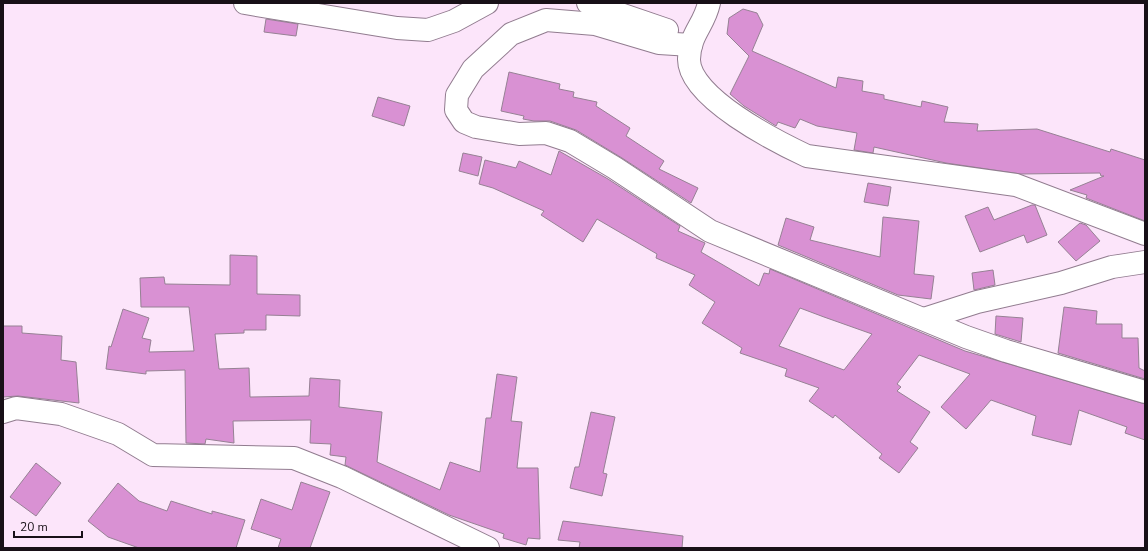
<svg xmlns="http://www.w3.org/2000/svg" width="1148" height="551" font-family="'Nunito Sans',sans-serif">
	<rect width="100%" height="100%" fill="#fce5fa"/>
	<g fill="#d991d3" stroke="#968194" fill-rule="evenodd">
		<polygon points="743,9 757,13 763,25 752,51 836,88 838,77 863,81 862,91 884,95 884,99 921,107 922,101 948,107 944,122 978,124 977,131 1037,129 1110,152 1111,149 1145,160 1145,221 1086,198 1087,195 1070,190 1104,176 1101,176 1100,173 1021,174 946,163 874,147 873,153 854,150 857,133 817,126 800,119 795,128 778,122 776,126 744,106 730,94 749,56 727,34 729,18"/>
		<polygon points="266,19 298,24 296,36 264,32"/>
		<polygon points="509,72 560,84 559,89 574,92 573,97 597,102 596,106 630,128 626,136 664,161 659,169 698,188 691,203 622,158 576,130 550,121 534,121 523,119 524,116 501,111"/>
		<polygon points="378,97 410,106 404,126 372,116"/>
		<path d="M559,151L608,179L680,226L678,231L705,243L701,252L759,286L764,273L769,274L770,269L965,351L1145,404V440L1125,433L1127,427L1079,410L1071,445L1032,435L1036,416L991,400L966,429L941,407L970,374L919,355L897,384L901,387L897,391L930,412L910,442L918,448L899,473L879,458L882,454L835,415L833,418L809,401L819,388L785,376L787,369L740,353L742,348L702,323L715,302L689,285L695,275L656,258L657,254L597,219L583,242L541,215L544,211L493,188L479,184L485,160L516,168L519,161L551,175ZM800,308L824,317L872,334L844,370L779,346Z"/>
		<polygon points="463,153 482,157 478,176 459,171"/>
		<polygon points="868,183 891,187 888,206 864,202"/>
		<polygon points="1032,205 1035,205 1047,235 1027,243 1024,235 980,252 965,216 988,207 994,220"/>
		<polygon points="883,217 919,221 914,274 934,276 931,299 898,295 778,245 786,218 814,227 810,240 880,257"/>
		<polygon points="1080,223 1086,225 1100,241 1076,261 1058,242"/>
		<polygon points="230,255 257,256 257,294 300,295 300,316 266,315 266,330 244,330 244,333 215,334 219,369 249,368 250,397 309,396 310,378 340,380 339,407 382,412 377,462 440,490 450,462 480,472 486,418 491,418 497,374 517,377 511,421 522,422 517,468 538,468 540,539 528,538 526,545 503,538 504,534 449,515 345,465 346,457 330,455 331,444 310,443 311,420 233,421 234,443 206,439 205,444 186,443 185,370 146,371 146,374 106,369 109,346 111,347 123,309 149,318 142,338 151,340 149,352 194,351 189,307 141,307 140,278 164,277 165,284 230,285"/>
		<polygon points="993,270 995,285 974,290 972,273"/>
		<polygon points="1064,307 1097,311 1096,324 1122,324 1122,338 1138,338 1139,368 1145,371 1145,379 1058,353"/>
		<polygon points="996,316 1023,318 1021,342 995,334"/>
		<polygon points="3,326 22,326 22,333 62,336 61,360 76,362 79,403 18,396 3,397"/>
		<polygon points="591,412 615,417 603,473 607,474 602,496 570,488 575,467 579,467"/>
		<polygon points="36,463 61,483 36,516 10,497"/>
		<polygon points="301,482 330,492 310,548 278,548 281,539 251,529 261,499 292,510"/>
		<polygon points="118,483 139,501 167,511 171,501 212,514 212,511 245,520 236,548 139,548 108,537 88,521"/>
		<polygon points="563,521 683,536 682,548 579,548 580,542 558,540"/>
	</g>
	<g fill="none" stroke-linecap="round" stroke-linejoin="round">
		<defs>
			<g id="minor">
				<polyline points="245,3 397,28 428,30 454,21 487,3"/>
				<polyline points="588,3 667,30"/>
				<path d="M709,3C704,26 690,33 689,59C688,97 777,142 807,156L1016,185L1145,234"/>
				<polyline points="691,45 659,43 595,24 546,20 511,34 473,69 457,95 456,110 464,122 476,127 519,134 546,133 570,141 615,168 710,231 966,337 1006,351 1145,392"/>
				<polyline points="924,319 977,302 1061,283 1112,267 1145,262"/>
				<polyline points="3,412 16,408 61,414 118,434 153,455 294,458 342,477 488,548"/>
			</g>
		</defs>
		<use href="#minor" stroke="#917c8f" stroke-width="24"/>
		<use href="#minor" stroke="#fff" stroke-width="22"/>
	</g>
	<rect width="1148" height="551" fill="none" stroke="#181017" stroke-width="8"/>
	<path d="M14 531v6h68v-6" fill="none" stroke="#181017" stroke-width="2"/>
	<text x="20" y="531" font-size="12" fill="#181017" stroke="#fce5fa" stroke-width="3" paint-order="stroke">20 m</text>
</svg>
